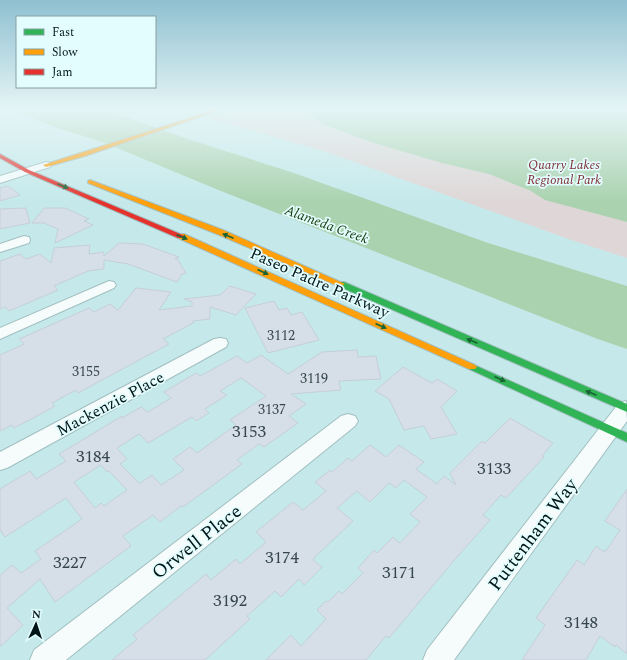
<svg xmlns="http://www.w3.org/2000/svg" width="627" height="660" font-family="Spectral,serif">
	<rect width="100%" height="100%" fill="#c5e9eb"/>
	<polygon fill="#dfd7d7" points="234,110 627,110 627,258 571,240 324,151 208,118"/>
	<g fill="#aad2af">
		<polygon points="12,110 106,110 191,140 294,173 488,243 627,286 627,349 595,338 221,191 105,143 55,127"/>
		<polygon points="306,110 627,110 627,222 545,200 531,191 489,174 442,163 374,143 322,124"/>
	</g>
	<g fill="#d6dee8" stroke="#c5cfd8" fill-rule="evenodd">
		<polygon points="8,186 20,195 0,201 0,188"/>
		<polygon points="26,208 30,223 0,229 0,209"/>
		<polygon points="44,208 65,208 89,219 84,221 93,225 55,243 58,229 44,223 32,223"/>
		<polygon points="119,243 143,244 179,257 175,259 178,260 186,273 182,274 177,282 128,264 104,260 104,269 88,271 54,286 58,290 9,311 5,307 0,309 0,261 20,254 26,259 40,254 51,263 54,248 90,245 89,254 104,252 104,256"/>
		<polygon points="230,286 256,294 236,315 210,307 210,319 193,321 193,323 163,339 169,344 78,393 76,390 52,403 55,406 37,416 14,428 12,425 0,431 0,355 24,344 19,339 89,308 94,312 110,304 118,310 136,288 171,292 159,310 192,306 192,302 184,299 220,295"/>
		<polygon points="274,301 279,310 287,308 291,315 302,312 319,340 268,353 245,308"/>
		<path d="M357,350L358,357L376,356L381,379L339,381L341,390L291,394L306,404L289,416L298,423L264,447L259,444L237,460L242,464L183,507L181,506L160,522L153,515L123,536L131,546L55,602L40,579L7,608L23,625L0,647V575L12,565L21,573L41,559L35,551L82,519L66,498L5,537L0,530V489L30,471L36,479L66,461L59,454L122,416V418L141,407L148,412L171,398L164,392L196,373L200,376L237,356L247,363L261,355L288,374L322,352ZM241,378L266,396L230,420L236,425L197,453L190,447L173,459L184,470L161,485L152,475L140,483L138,482L120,464L127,459L117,448L139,434L148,443L192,417L196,421L209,413L205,409L227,395L220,391ZM101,465L107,472L109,471L127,490L104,506L101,503L95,508L74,482Z"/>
		<polygon points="403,367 432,383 437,379 457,391 441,407 457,434 431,439 424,426 404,430 389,399 375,391"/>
		<polygon points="510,418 553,443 542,456 544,457 506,498 501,495 483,515 490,520 457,557 389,638 386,636 366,660 266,660 291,635 301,646 326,619 317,610 326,601 328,602 339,591 342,594 363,573 358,568 374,550 377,553 393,537 400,543 420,522 410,514 427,497 404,480 396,488 389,483 370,502 357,491 337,508 353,521 315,557 313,560 322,567 304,585 299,579 281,597 275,591 247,616 250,619 205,660 112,660 137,639 133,635 206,574 211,580 236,559 240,564 266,542 256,532 293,502 303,510 326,491 315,482 330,470 332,472 348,458 352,461 370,445 386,457 399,445 424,462 416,469 437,484 444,476 456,485 450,473 482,441 485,443"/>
		<polygon points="627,489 627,654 616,645 615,647 600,636 586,660 522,660 545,625 536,618 577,560 584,565 596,546 604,552 605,550 606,551 620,530 605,521"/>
	</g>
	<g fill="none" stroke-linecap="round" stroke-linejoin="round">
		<defs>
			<g id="street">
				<polygon points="46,162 50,163 51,165 50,167 0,183 0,176"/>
				<polygon points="24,236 29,237 30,240 29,243 0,252 0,244"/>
				<polygon points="109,281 114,282 116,285 114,288 0,339 0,328"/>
				<polygon points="220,338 226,339 228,343 226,347 7,468 0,470 0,452 214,339"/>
				<polygon points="626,401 627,421 454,660 423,660 427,650 619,403"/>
				<polygon points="348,414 355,416 358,421 355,426 66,660 30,660 34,650 341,416"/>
			</g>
			<g id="fast">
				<polygon points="338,282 344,282 627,404 627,412 338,286 337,284"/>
				<polygon points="472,364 627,433 627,442 469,369 467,367 469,365"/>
			</g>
			<g id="slow">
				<polygon points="215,110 220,110 85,156 46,167 43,165"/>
				<polygon points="90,180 223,230 345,284 341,286 338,286 217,234 88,183 88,181"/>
				<polygon points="178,234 184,234 475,365 477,367 475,369 469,369 178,238"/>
			</g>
			<polygon id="jam" points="0,154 29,170 185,236 181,238 178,238 25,172 0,158"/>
		</defs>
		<use href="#street" stroke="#a1bebf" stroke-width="2"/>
		<use href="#fast" stroke="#a1bebf" stroke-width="2"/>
		<use href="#slow" stroke="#a1bebf" stroke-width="2"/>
		<use href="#jam" stroke="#a1bebf" stroke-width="2"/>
		<use href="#street" fill="#f6fcfc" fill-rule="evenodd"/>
		<use href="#fast" fill="#30b455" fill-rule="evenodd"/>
		<use href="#slow" fill="#ff9f0a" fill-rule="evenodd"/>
		<use href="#jam" fill="#e5322d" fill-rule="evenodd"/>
	</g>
	<defs><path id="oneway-solid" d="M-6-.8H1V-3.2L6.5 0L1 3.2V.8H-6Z"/></defs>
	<g fill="#186436">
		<use href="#oneway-solid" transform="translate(63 186) rotate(23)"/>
		<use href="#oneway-solid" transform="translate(228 236) rotate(-157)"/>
		<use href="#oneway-solid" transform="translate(182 237) rotate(23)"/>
		<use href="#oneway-solid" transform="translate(263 272) rotate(24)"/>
		<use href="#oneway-solid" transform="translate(381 326) rotate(24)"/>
		<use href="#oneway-solid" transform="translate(472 341) rotate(-157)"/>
		<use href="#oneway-solid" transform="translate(500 379) rotate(24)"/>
		<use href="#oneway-solid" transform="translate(591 393) rotate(-157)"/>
	</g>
	<linearGradient id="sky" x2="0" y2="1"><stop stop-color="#8fc0d1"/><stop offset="0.54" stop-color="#e5f5f6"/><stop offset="1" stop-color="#e5f5f6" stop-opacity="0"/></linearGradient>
	<rect width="627" height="202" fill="url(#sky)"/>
	<g text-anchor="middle" stroke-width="3.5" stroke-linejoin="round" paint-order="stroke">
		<g font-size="13" font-style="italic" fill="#7e2e33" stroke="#e3fcfd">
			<text x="564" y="169">Quarry Lakes<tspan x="564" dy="15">Regional Park</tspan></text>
		</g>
		<g font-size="14" font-style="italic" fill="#163d0b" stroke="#e3fcfd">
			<text transform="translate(327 224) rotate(20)" y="5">Alameda Creek</text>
		</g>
		<g font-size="14" fill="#36474b">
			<text x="281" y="340">3112</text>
			<text x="86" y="376">3155</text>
			<text x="314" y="383">3119</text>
			<text x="272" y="414">3137</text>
		</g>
		<g font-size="16" fill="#001517" stroke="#e3fcfd">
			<text transform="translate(320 282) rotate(24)" y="6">Paseo Padre Parkway</text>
			<text transform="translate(110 403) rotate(-28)" y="6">Mackenzie Place</text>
		</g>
		<g font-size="17" fill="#36474b">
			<text x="249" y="437">3153</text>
			<text x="93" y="462">3184</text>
			<text x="494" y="474">3133</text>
			<text x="282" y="563">3174</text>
			<text x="70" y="568">3227</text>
			<text x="399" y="578">3171</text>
			<text x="230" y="606">3192</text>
			<text x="581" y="628">3148</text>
		</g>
		<g font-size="19" fill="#001517" stroke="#e3fcfd">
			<text transform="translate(532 534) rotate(-53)" y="7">Puttenham Way</text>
			<text transform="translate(196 541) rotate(-38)" y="7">Orwell Place</text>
		</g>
	</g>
	<rect x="16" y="16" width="140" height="72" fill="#e3fcfd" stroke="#88a0a1"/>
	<rect x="24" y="29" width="20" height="6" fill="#30b455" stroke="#88a0a1"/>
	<text x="52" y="36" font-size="12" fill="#001517">Fast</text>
	<rect x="24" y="49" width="20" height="6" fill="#ff9f0a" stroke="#88a0a1"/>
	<text x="52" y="56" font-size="12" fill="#001517">Slow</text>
	<rect x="24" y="69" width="20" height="6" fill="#e5322d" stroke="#88a0a1"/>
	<text x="52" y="76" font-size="12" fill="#001517">Jam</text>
	<g transform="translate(36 624) rotate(3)" stroke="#e3fcfd" stroke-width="3" paint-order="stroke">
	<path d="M0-3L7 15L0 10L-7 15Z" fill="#001517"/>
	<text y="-6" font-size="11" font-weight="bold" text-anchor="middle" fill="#001517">N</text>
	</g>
</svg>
